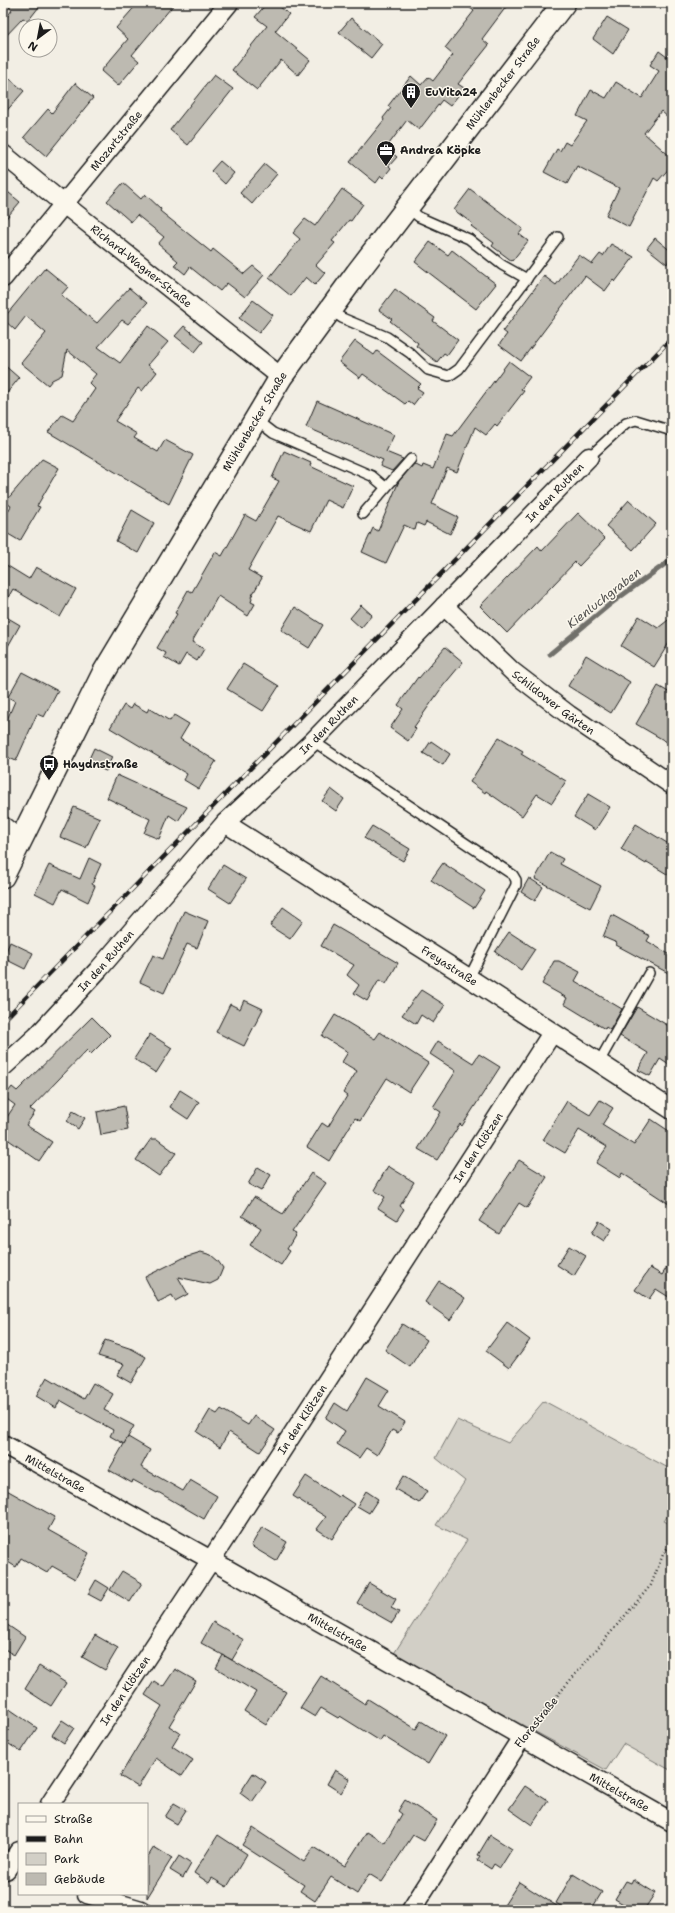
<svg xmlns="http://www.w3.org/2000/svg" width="675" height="1913" font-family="'Shantell Sans',sans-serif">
	<rect width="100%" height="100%" fill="#f2eee4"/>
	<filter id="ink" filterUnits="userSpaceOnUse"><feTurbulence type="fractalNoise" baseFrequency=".025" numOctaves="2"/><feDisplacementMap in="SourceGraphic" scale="8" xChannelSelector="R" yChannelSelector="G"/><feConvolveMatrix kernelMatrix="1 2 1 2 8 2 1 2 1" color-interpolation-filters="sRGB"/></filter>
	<g filter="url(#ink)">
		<polygon fill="#d2cfc6" stroke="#777671" points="544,1401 672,1470 672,1510 664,1521 672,1525 672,1771 623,1744 606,1770 393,1655 467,1540 436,1525 465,1481 436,1458 457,1420 508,1443"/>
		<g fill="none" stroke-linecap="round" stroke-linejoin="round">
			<polyline stroke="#716f6b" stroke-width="5" points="550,654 609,605 672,559"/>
		</g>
		<g fill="#bdbab1" stroke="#1c1c1c">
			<polygon points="4,3 42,3 28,21 23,18 3,39 3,22 12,10"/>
			<polygon points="138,3 175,3 132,55 139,61 118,86 101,71 128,39 116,28"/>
			<polygon points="267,3 275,3 289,14 275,31 310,60 298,75 281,60 257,90 232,70 267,26 255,17"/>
			<polygon points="464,3 509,3 482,39 489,45 458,84 464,88 450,106 442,100 419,130 407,120 386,148 397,157 389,166 391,168 383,178 381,176 376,183 350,162 384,120 383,118 391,108 388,106 411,76 421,85 428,77 433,81 453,55 445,48 474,11"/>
			<polygon points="607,17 628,30 613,54 593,39"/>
			<polygon points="351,18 382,44 371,58 339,32"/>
			<polygon points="672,49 672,121 661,111 644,133 672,158 672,165 658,181 654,178 629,227 606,215 619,188 577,166 567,184 544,172 557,149 560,151 565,142 570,145 587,121 577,116 591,90 606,98 616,82 642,98 659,71 650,65 659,51 667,57"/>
			<polygon points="3,73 24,91 3,115"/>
			<polygon points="214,75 233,89 188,145 170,130"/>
			<polygon points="75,83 93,98 46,156 24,137 48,109 52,113"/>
			<polygon points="220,161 234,173 225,184 211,171"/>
			<polygon points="265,164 277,174 252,204 240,193"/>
			<polygon points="123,183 141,199 145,194 161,209 160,211 211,252 213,249 244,274 253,266 264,275 245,297 227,283 220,291 190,267 185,274 174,265 178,261 158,244 164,237 137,215 131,222 107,201"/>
			<polygon points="3,188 20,202 3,222"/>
			<polygon points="342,189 363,204 351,221 349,220 332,241 335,243 316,265 325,273 315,285 306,277 291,296 269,278 300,239 293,233 305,219 315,226"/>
			<polygon points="470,189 523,229 519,234 528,241 512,261 492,246 494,243 471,226 473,224 454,210"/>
			<polygon points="655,238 672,252 667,264 647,248"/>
			<polygon points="430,242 448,255 452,250 496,284 476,309 415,262"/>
			<polygon points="611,244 634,257 615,282 613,280 605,291 585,276 521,361 499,345 507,334 503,331 544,276 556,285 579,255 592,264 600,254 603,256"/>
			<polygon points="45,268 68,287 61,295 97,323 129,288 147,303 128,324 122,320 98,347 120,363 148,326 168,342 148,365 157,372 142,391 138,388 115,421 137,434 134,438 158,452 165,440 193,455 169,504 48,432 62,415 73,421 95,389 89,383 96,374 67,350 62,375 52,380 48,385 21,363 46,333 26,316 15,330 3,319"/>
			<polygon points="395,289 435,318 433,321 458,340 447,355 444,353 437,362 416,346 418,343 390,321 392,319 379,310"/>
			<polygon points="253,300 273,315 259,333 239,318"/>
			<polygon points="184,326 203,342 195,352 175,336"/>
			<polygon points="355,341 374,355 377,351 421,384 417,388 423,392 413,405 408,401 405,404 363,374 360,378 339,362"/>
			<polygon points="509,361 530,377 521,389 524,391 497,426 495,424 486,435 475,427 457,472 447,468 432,504 458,517 450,534 426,522 424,526 417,523 415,530 404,525 386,563 362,552 373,528 378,531 399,481 414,464 422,468 423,465 433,469 447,434 453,436"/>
			<polygon points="3,364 19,378 3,398"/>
			<polygon points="317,401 394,435 386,452 403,459 392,471 380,466 383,460 306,427"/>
			<polygon points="284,451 311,463 310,466 353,486 343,508 326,500 311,531 278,516 248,570 262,578 251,597 252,599 251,602 255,604 248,616 218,596 192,642 204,649 197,661 186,654 179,666 164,657 166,653 157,648 177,614 175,613 188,590 192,592 215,552 222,556 245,515 256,521 279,481 272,478"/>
			<polygon points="42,459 59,468 37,506 40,507 20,541 3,531 3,520 11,506 5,502"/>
			<polygon points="629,500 656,524 633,550 606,526"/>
			<polygon points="132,510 154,523 138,553 116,541"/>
			<polygon points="578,513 605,539 579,566 575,562 507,633 480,606 538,546 542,551"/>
			<polygon points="3,563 29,579 36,567 76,589 60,617 13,589 3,606"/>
			<polygon points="361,605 372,615 361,628 350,618"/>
			<polygon points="295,607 323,625 309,648 281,630"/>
			<polygon points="3,615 20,625 3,655"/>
			<polygon points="639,616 658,628 672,617 672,638 654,667 621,646"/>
			<polygon points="445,647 463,662 443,686 414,727 416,729 408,741 390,728 403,709 398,705 418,677 419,678"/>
			<polygon points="586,655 630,682 611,713 568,686"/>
			<polygon points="243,664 279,686 263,711 227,689"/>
			<polygon points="22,672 58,691 44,717 37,714 16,761 3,755 3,729 15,701 8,697"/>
			<polygon points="658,686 672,694 672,733 667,742 636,724"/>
			<polygon points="133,704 147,712 149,708 170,721 174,715 189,724 180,739 216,761 199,789 184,780 187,774 110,728 124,705 130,709"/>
			<polygon points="499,737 523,751 521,754 566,781 552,803 537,794 522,816 486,791 485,793 470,782"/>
			<polygon points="431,741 450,754 443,765 423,753"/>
			<polygon points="94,748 112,757 106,771 87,763"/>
			<polygon points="117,775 187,807 178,821 169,815 159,839 144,833 150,819 107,798"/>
			<polygon points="331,789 344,799 336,811 322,801"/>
			<polygon points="588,794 610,807 595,830 574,817"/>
			<polygon points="74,807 100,818 86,848 60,837"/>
			<polygon points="636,824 672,846 672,877 647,862 646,864 621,849"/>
			<polygon points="372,826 410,849 403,861 364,838"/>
			<polygon points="550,852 563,859 560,864 601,886 590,908 535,879"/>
			<polygon points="89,858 101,864 92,884 95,886 88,902 62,889 55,903 35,893 49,865 80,879"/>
			<polygon points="443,863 485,891 474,908 431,880"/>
			<polygon points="223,865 246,879 230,903 208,889"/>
			<polygon points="529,878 543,887 535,901 521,892"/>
			<polygon points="283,907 303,921 290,939 270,926"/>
			<polygon points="184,911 208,921 197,948 187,944 164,993 140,982 153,955 163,959"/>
			<polygon points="612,915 650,936 647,941 672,956 672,975 616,945 617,943 603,937"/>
			<polygon points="333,925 398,963 386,984 379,980 367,1001 354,993 359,985 347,975 354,965 321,946"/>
			<polygon points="509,932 535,949 521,970 495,952"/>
			<polygon points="10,942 33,953 25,969 3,958"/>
			<polygon points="554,961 559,961 580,972 575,981 622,1009 610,1030 606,1027 605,1029 564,1004 567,998 542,984"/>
			<polygon points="421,990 445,1005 433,1023 421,1015 416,1024 402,1015"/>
			<polygon points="244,1000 263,1009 244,1046 216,1032 230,1004 240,1009"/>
			<polygon points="637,1007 672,1028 672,1067 660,1059 650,1076 638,1070 648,1053 620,1036"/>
			<polygon points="335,1015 375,1039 380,1032 428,1063 409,1092 387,1078 360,1121 355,1118 329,1161 307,1147 322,1123 328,1127 347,1096 343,1093 357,1071 342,1062 348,1052 322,1036"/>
			<polygon points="92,1017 110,1035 91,1054 87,1050 30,1109 35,1112 26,1125 52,1142 39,1161 3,1136 3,1123 15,1105 4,1097 12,1087 17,1091"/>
			<polygon points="150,1034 172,1048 156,1073 134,1059"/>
			<polygon points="438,1041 473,1063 479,1054 500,1067 462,1126 460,1124 437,1160 418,1149 441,1112 433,1107 456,1071 430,1054"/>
			<polygon points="180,1090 199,1102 188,1119 170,1107"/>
			<polygon points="600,1100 613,1108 602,1125 634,1145 651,1119 672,1133 672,1206 622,1173 620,1178 596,1163 607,1147 579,1130 565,1153 543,1140 567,1101 590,1115"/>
			<polygon points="124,1106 128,1130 101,1135 97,1112"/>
			<polygon points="73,1111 85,1118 78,1129 67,1121"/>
			<polygon points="151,1139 157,1139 176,1153 159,1176 136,1160"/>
			<polygon points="519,1160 547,1177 527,1208 519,1203 499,1234 479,1221"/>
			<polygon points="388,1166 414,1182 400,1206 404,1209 397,1220 378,1208 385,1197 374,1190"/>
			<polygon points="258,1167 271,1175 261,1191 248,1184"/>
			<polygon points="311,1173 326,1183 292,1232 296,1234 287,1249 290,1251 281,1265 250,1245 261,1228 242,1216 254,1197 283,1214"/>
			<polygon points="599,1221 612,1229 604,1241 592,1233"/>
			<polygon points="569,1246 586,1256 574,1276 557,1265"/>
			<polygon points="201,1252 211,1255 218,1261 223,1268 218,1280 210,1284 178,1277 188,1294 175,1301 172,1295 158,1302 145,1277 185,1257"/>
			<polygon points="672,1259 672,1299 656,1289 649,1299 635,1290 650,1268 662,1275"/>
			<polygon points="439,1281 465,1298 450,1320 425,1302"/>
			<polygon points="507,1323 530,1340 509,1368 486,1351"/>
			<polygon points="402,1324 427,1340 410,1367 385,1350"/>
			<polygon points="105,1340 132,1349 146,1357 131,1383 117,1375 124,1364 98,1356"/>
			<polygon points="47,1377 84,1399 93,1383 113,1394 104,1410 134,1426 124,1444 110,1436 113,1430 60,1400 56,1408 36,1396"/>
			<polygon points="367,1377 389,1390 379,1406 405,1422 398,1433 392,1430 377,1455 366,1448 359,1458 337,1444 345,1431 326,1418 335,1403 347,1411"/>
			<polygon points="221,1409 248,1425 254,1416 275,1430 260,1452 229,1432 220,1447 197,1432 210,1410 217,1414"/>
			<polygon points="128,1437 150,1450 141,1467 183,1491 190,1480 217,1496 204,1519 158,1492 157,1493 133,1480 132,1483 109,1470"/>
			<polygon points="306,1476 338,1497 340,1495 354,1504 332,1539 317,1529 326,1517 293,1496"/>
			<polygon points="403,1476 427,1491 419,1503 395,1489"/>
			<polygon points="3,1488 55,1517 48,1530 89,1553 75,1579 52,1566 47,1573 21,1558 16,1567 3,1559"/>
			<polygon points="366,1491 378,1499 369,1513 357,1506"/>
			<polygon points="262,1527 287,1542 276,1561 251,1546"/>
			<polygon points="122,1571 142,1583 130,1602 110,1590"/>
			<polygon points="96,1580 109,1588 101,1601 88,1594"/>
			<polygon points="369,1583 396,1599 391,1608 399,1612 392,1623 357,1603"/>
			<polygon points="3,1622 25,1637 14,1655 3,1648"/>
			<polygon points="213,1622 244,1640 232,1660 201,1643"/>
			<polygon points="95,1635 118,1648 105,1670 82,1657"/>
			<polygon points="223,1655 286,1692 266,1725 244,1711 256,1692 216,1668"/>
			<polygon points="39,1666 66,1683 51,1706 25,1689"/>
			<polygon points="175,1669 196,1681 169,1726 180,1733 172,1746 193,1760 182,1776 156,1758 138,1787 120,1776 162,1706 145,1695 154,1681 163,1687"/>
			<polygon points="321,1676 365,1704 368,1699 416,1729 421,1721 445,1736 428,1764 383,1736 380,1741 340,1716 338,1718 321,1708 315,1717 300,1708"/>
			<polygon points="8,1708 37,1728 21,1752 3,1740 3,1716"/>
			<polygon points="62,1720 74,1728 64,1743 52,1735"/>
			<polygon points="335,1770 350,1779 341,1793 327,1784"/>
			<polygon points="253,1773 266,1782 252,1802 240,1793"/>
			<polygon points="525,1786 548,1801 532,1825 509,1809"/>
			<polygon points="405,1800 437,1820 424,1841 413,1835 382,1882 369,1874 357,1894 331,1877 315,1901 300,1891 304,1885 242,1845 253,1828 304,1862 314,1847 345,1866 367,1832 385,1843 402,1814 398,1811"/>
			<polygon points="174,1803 186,1810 177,1824 165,1817"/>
			<polygon points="218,1835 247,1854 227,1887 212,1878 209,1883 194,1873"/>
			<polygon points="490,1835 512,1849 500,1868 494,1864 491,1869 477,1860 480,1856 478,1855"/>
			<polygon points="154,1847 172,1858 147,1898 147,1858"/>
			<polygon points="179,1856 191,1864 183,1878 170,1870"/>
			<polygon points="573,1874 602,1892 591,1910 567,1910 556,1903"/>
			<polygon points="633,1879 655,1893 644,1910 633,1910 615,1899 626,1881 631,1883"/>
			<polygon points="519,1882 563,1910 501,1910"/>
		</g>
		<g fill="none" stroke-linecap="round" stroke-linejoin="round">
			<defs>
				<g id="service">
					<polyline points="407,207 419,217 469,239 502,265 527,279"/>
					<polyline points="330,310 342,318 387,337 410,353 428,370 449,376 459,369 558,237"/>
					<polyline points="255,419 273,433 372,476 385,487"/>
					<polyline points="589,457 626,423 636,420 672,431"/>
					<polyline points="363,514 411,459"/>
					<polyline points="313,741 513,875 516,880 516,885 469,978"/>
					<polyline points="599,1062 649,973"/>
				</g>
				<g id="minor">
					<path id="s1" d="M3,154L65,205L281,377"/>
					<path id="s2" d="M3,278L229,3"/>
					<path id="s3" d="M444,606L513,672L569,715L672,785"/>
					<path id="s4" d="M225,823L469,978L672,1110"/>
					<polyline points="3,826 20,840"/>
					<path id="s5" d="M3,1067L37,1036L99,969L225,823L313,741L589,457"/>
					<path id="s6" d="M3,1444L211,1560L672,1822"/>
					<path id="s7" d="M50,1804L211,1560L552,1033"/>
					<polyline points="6,1870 19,1851"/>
					<polyline points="87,1894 141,1910"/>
					<polyline points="411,1910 522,1737"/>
				</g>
				<g id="secondary">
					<path id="s8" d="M3,876L103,674L281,377L357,273L564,3"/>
				</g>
			</defs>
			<use href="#service" stroke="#1c1c1c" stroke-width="12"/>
			<use href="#minor" stroke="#1c1c1c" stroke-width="21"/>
			<use href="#secondary" stroke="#1c1c1c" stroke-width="25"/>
			<polyline stroke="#1c1c1c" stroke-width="2.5" stroke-dasharray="1 3" stroke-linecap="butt" points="534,1723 651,1585 664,1552 672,1543"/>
			<use href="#service" stroke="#fbf7ec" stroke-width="9"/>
			<use href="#minor" stroke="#fbf7ec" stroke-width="18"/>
			<use href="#secondary" stroke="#fbf7ec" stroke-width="22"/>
			<defs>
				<polyline id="rail" points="3,1021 672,338"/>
			</defs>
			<use href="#rail" stroke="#1c1c1c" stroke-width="4.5"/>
			<use href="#rail" stroke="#fbf7ec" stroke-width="3" stroke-dasharray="9" stroke-linecap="butt"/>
		</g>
	</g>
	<defs>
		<symbol id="building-pin" viewBox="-11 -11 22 30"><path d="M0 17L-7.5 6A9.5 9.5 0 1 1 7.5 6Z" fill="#1c1c1c" stroke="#fbf7ec"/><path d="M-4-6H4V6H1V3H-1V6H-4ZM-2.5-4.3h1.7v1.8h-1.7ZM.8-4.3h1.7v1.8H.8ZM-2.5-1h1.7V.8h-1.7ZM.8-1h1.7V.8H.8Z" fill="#fff"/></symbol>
		<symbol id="office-pin" viewBox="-11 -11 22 30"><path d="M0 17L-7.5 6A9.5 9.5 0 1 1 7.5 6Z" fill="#1c1c1c" stroke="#fbf7ec"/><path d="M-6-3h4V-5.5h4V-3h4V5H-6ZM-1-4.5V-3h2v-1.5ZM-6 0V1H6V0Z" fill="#fff"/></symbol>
		<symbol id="bus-pin" viewBox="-11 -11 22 30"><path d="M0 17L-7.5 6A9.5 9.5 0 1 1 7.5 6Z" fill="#1c1c1c" stroke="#fbf7ec"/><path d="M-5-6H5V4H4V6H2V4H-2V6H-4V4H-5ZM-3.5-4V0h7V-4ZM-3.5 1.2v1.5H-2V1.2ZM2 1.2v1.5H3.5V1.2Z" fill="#fff"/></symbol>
	</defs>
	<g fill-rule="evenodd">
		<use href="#building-pin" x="400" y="81" width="22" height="30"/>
		<use href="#office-pin" x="375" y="139" width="22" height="30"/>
		<use href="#bus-pin" x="38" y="753" width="22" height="30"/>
	</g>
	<g text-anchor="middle" stroke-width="3" stroke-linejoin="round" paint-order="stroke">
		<g font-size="11" fill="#1c1c1c" stroke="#fbf7ec">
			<text dy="4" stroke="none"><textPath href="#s8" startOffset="940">Mühlenbecker Straße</textPath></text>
			<text dy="4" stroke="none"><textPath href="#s2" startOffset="178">Mozartstraße</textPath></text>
			<text dy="4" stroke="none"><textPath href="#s1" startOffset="178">Richard-Wagner-Straße</textPath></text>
			<text dy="4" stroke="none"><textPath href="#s8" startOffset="520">Mühlenbecker Straße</textPath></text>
			<text dy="4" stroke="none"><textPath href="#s5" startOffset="797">In den Ruthen</textPath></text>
			<text dy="4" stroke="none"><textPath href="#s3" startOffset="146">Schildower Gärten</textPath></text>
			<text dy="4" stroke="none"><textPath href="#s5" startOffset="473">In den Ruthen</textPath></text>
			<text dy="4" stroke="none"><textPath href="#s5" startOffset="148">In den Ruthen</textPath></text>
			<text dy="4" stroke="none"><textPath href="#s4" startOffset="266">Freyastraße</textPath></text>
			<text dy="4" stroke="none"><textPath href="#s7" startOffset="784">In den Klötzen</textPath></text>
			<text dy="4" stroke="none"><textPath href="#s7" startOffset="460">In den Klötzen</textPath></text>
			<text dy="4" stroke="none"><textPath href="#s6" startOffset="60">Mittelstraße</textPath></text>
			<text dy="4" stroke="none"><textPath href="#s6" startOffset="384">Mittelstraße</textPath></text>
			<text dy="4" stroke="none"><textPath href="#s7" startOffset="136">In den Klötzen</textPath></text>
			<text transform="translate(536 1722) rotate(-51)" y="4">Florastraße</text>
			<text dy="4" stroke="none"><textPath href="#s6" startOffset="708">Mittelstraße</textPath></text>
		</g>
		<g font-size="11" font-weight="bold" fill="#1c1c1c" stroke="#fbf7ec" text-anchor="start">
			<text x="425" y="96">EuVita24</text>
			<text x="400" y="154">Andrea Köpke</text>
			<text x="63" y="768">Haydnstraße</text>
		</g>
		<g font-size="12" font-style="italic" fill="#545351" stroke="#fbf7ec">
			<text transform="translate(604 598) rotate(-38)" y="4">Kienluchgraben</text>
		</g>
	</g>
	<rect width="675" height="1913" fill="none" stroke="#fbf7ec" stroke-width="16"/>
	<rect x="8" y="8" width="659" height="1897" fill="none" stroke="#1c1c1c" stroke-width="1.5" filter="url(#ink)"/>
	<rect x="18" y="1803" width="130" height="92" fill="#fbf7ec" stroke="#a29f99"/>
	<rect x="26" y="1816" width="20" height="6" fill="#fbf7ec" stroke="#a29f99"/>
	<text x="54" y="1823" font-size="12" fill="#1c1c1c">Straße</text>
	<rect x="26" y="1836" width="20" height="6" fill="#1c1c1c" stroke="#a29f99"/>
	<text x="54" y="1843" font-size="12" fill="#1c1c1c">Bahn</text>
	<rect x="26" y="1853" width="20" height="12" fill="#d2cfc6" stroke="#a29f99"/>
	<text x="54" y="1863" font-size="12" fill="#1c1c1c">Park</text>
	<rect x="26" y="1873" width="20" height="12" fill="#bdbab1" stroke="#a29f99"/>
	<text x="54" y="1883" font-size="12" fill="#1c1c1c">Gebäude</text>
	<g transform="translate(38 38) rotate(212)"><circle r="19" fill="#fbf7ec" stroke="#a29f99"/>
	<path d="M0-3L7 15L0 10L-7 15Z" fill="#1c1c1c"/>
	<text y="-6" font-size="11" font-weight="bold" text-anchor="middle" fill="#1c1c1c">N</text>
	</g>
</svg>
